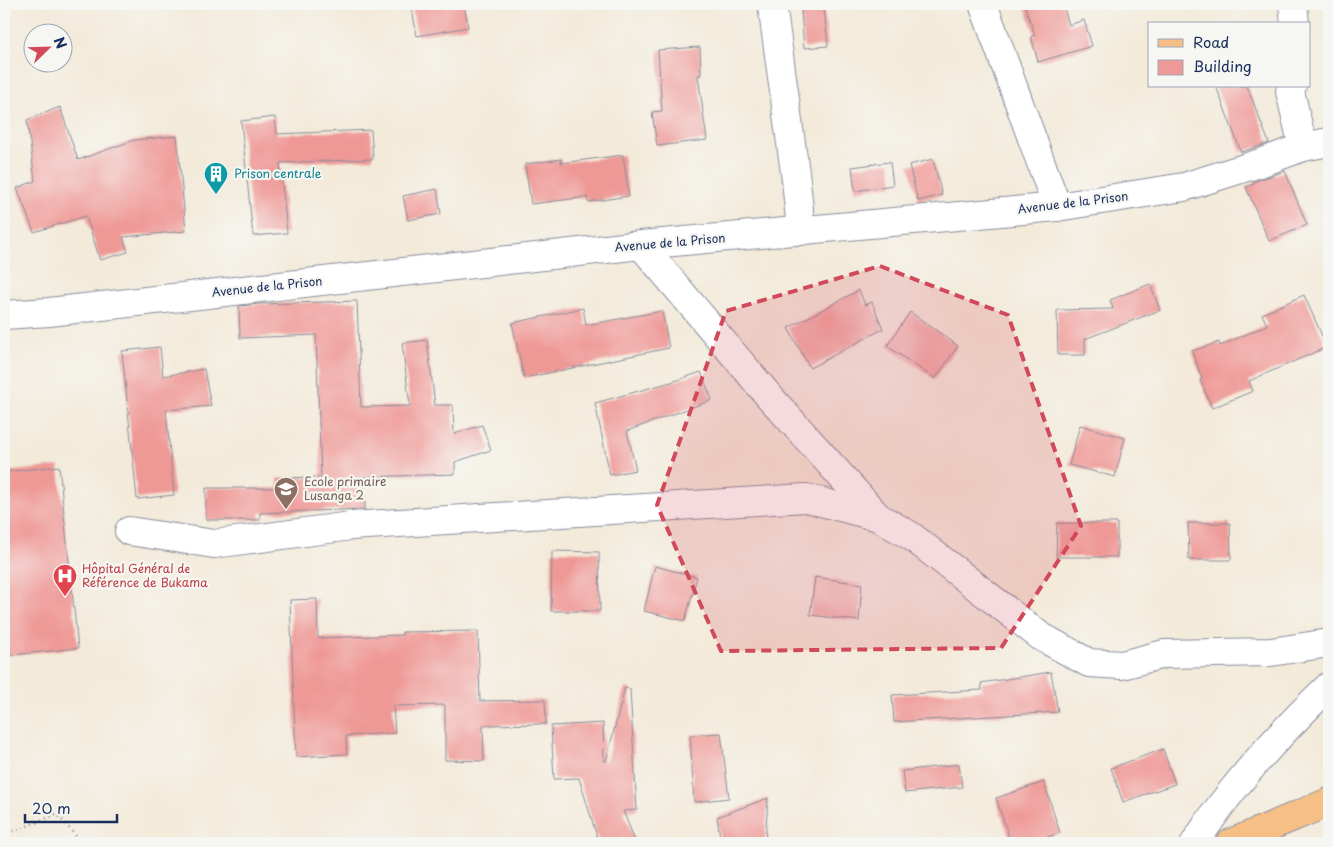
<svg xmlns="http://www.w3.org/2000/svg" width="1333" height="847" font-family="'Playpen Sans',sans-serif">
	<rect width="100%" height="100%" fill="#f6f6f2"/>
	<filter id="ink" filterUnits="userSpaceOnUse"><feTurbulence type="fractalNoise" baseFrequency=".02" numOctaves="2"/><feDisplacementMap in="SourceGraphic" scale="10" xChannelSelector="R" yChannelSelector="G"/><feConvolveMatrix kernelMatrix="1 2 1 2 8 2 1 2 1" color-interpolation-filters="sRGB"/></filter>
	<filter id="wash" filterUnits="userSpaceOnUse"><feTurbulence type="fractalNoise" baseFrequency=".0096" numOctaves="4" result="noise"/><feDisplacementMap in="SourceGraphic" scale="20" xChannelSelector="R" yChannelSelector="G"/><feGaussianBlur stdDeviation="1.12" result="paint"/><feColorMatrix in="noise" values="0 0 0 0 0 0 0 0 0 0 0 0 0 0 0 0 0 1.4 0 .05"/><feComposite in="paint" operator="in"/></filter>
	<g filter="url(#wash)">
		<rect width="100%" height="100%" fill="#f3ead9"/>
		<g id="blocks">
			<g fill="#ef9996">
				<polygon points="411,4 464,4 468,27 417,36"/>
				<polygon points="1024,4 1063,4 1069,25 1084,20 1092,46 1038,62 1031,36 1035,35"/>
				<polygon points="824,8 828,46 804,48 801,10"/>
				<polygon points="700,47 701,75 698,75 707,140 657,146 652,112 662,111 658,50"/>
				<polygon points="1216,86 1247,86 1269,143 1241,152"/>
				<polygon points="60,107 78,160 134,140 177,136 186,231 123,237 128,252 100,260 86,216 34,232 17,188 35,181 27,120"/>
				<polygon points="275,117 277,134 371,130 373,159 280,163 287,233 253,236 241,121"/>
				<polygon points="623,155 629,196 588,202 587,197 531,204 525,164 561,159 561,163"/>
				<polygon points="933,159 942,195 918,201 909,165"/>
				<polygon points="890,162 893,185 855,191 852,167"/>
				<polygon points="1285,171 1307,225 1269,241 1246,187 1254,184 1253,182"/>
				<polygon points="437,189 441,214 408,220 403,196"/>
				<polygon points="1150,284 1160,310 1085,339 1085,355 1058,355 1057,310 1113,309 1110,300"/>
				<polygon points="859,290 865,305 872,302 883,329 810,368 788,328"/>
				<polygon points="1304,295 1327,347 1249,381 1253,391 1212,408 1200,380 1202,379 1192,351 1219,342 1220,346 1267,325 1262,314"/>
				<polygon points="357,301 361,407 410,406 402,343 427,340 435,405 453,405 454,434 482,425 491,450 455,462 455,474 364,477 365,509 260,513 260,520 206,520 206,488 278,488 278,478 321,477 316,335 240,338 239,306 260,304"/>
				<polygon points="583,308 586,325 662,311 669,348 524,378 512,323"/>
				<polygon points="910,312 958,346 935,379 887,346"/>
				<polygon points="160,347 163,376 204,369 211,406 166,410 174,495 137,499 122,351"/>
				<polygon points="701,372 712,400 627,431 636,470 610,475 595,403 675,381"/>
				<polygon points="1080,425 1125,438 1115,477 1069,465"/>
				<polygon points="59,466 78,648 4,656 4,472"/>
				<polygon points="1057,523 1117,523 1117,557 1056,557"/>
				<polygon points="1188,523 1230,523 1231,560 1189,560"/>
				<polygon points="552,551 599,552 600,611 551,611"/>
				<polygon points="655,566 697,577 685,621 644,611"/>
				<polygon points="815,577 862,584 859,621 810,615"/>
				<polygon points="317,599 318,638 402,635 402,632 478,631 480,701 545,700 546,724 483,725 484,761 445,760 445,705 393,706 395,733 346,736 347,754 296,757 290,600"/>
				<polygon points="1051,672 1058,712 894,722 892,695 982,690 981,683"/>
				<polygon points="625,688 630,689 637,810 623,811 636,843 599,843 579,778 554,779 551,726 603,723 604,761 606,761"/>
				<polygon points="721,733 729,798 694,802 690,735"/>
				<polygon points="1163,749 1175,784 1123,802 1111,768"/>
				<polygon points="959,764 962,787 905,793 902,771"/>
				<polygon points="1044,782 1060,833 1029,843 1011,843 996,798"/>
				<polygon points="768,798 765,843 721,843 717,817"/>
			</g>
		</g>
	</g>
	<g filter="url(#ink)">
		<use href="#blocks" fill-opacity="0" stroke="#878c9c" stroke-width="1"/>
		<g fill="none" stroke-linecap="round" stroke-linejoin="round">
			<defs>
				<g id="minor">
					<polyline points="772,4 796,180 801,231"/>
					<polyline points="983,4 1057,207"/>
					<polyline points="1293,4 1295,24"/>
					<polyline points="1292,86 1290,91 1303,147"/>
					<polyline points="641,245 768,395 878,517"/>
					<polyline points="4,315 49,312 641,245 1057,207 1184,187 1263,162 1303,147 1329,142"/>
					<polyline points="129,531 214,544 351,526 806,498 878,517 911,536 1040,636 1089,663 1122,665 1164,654 1271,652 1329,643"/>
					<path d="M1195,843C1230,787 1281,732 1329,686"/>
				</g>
				<polyline id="major" points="1231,843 1329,802"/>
			</defs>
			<use href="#minor" stroke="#878c9c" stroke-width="30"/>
			<use href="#major" stroke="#878c9c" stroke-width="30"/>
			<polyline stroke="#878c9c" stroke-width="3" stroke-dasharray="1 4" stroke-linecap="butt" points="4,835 57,814 82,843"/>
			<use href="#minor" stroke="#fff" stroke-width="28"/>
			<use href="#major" stroke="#f5bf86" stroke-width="28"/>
		</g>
	</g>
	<path fill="#d1495b" fill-opacity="0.2" stroke="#d1495b" stroke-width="4" stroke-dasharray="10 6" stroke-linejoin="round" d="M880,266L1008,315L1081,526L1001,648L721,651L657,505L726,311Z"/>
	<defs>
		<symbol id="building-pin" viewBox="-11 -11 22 30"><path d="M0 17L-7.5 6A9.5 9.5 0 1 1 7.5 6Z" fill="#0f9aa8" stroke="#f6f6f2"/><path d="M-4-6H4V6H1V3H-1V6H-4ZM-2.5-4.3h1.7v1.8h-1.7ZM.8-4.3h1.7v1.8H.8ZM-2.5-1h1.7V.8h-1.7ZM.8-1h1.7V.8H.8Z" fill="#fff"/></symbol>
		<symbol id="school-pin" viewBox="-11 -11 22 30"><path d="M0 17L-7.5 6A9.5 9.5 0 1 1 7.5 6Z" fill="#8d6e63" stroke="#f6f6f2"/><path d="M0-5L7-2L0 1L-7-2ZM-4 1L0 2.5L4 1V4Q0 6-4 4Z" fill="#fff"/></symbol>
		<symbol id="hospital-pin" viewBox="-11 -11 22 30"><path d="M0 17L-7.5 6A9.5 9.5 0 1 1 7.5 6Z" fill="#e0444e" stroke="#f6f6f2"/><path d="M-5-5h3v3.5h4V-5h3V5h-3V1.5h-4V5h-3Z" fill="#fff"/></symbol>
	</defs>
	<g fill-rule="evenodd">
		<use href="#building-pin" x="202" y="160" width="28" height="38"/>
		<use href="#school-pin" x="272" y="475" width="28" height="38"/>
		<use href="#hospital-pin" x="51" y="562" width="28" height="38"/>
	</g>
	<g text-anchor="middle" stroke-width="4.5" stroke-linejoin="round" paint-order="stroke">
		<g font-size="12" fill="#0d838f" stroke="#f6f6f2" text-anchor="start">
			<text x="234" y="178">Prison centrale</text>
		</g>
		<g font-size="12" fill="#1b2f5e" stroke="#f6f6f2">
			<text transform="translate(1073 203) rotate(-7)" y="4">Avenue de la Prison</text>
			<text transform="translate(670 243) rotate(-5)" y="4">Avenue de la Prison</text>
			<text transform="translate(267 287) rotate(-6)" y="4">Avenue de la Prison</text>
		</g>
		<g font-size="12" fill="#785e54" stroke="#f6f6f2" text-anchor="start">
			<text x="304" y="486">Ecole primaire<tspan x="304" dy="14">Lusanga 2</tspan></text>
		</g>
		<g font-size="12" fill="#be3a42" stroke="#f6f6f2" text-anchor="start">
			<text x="82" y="573">Hôpital Général de<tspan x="82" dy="14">Référence de Bukama</tspan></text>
		</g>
	</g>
	<rect width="1333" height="847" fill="none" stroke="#f6f6f2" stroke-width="20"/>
	<rect x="1148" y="22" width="162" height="65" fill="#f6f6f2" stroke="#9ea6b7"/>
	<rect x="1158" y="39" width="25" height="8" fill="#f5bf86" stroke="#9ea6b7"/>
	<text x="1193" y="48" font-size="15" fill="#1b2f5e">Road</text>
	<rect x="1158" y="60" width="25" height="15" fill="#ef9996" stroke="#9ea6b7"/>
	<text x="1193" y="72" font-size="15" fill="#1b2f5e">Building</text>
	<g transform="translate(48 48) rotate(67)"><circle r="24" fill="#f6f6f2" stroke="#9ea6b7"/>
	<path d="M0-4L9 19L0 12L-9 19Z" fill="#d1495b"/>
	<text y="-8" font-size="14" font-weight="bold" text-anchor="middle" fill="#1b2f5e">N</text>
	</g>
	<path d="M25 814v8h92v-8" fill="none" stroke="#1b2f5e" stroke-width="2.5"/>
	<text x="32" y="814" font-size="15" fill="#1b2f5e" stroke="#f6f6f2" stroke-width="4" paint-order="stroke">20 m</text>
</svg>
